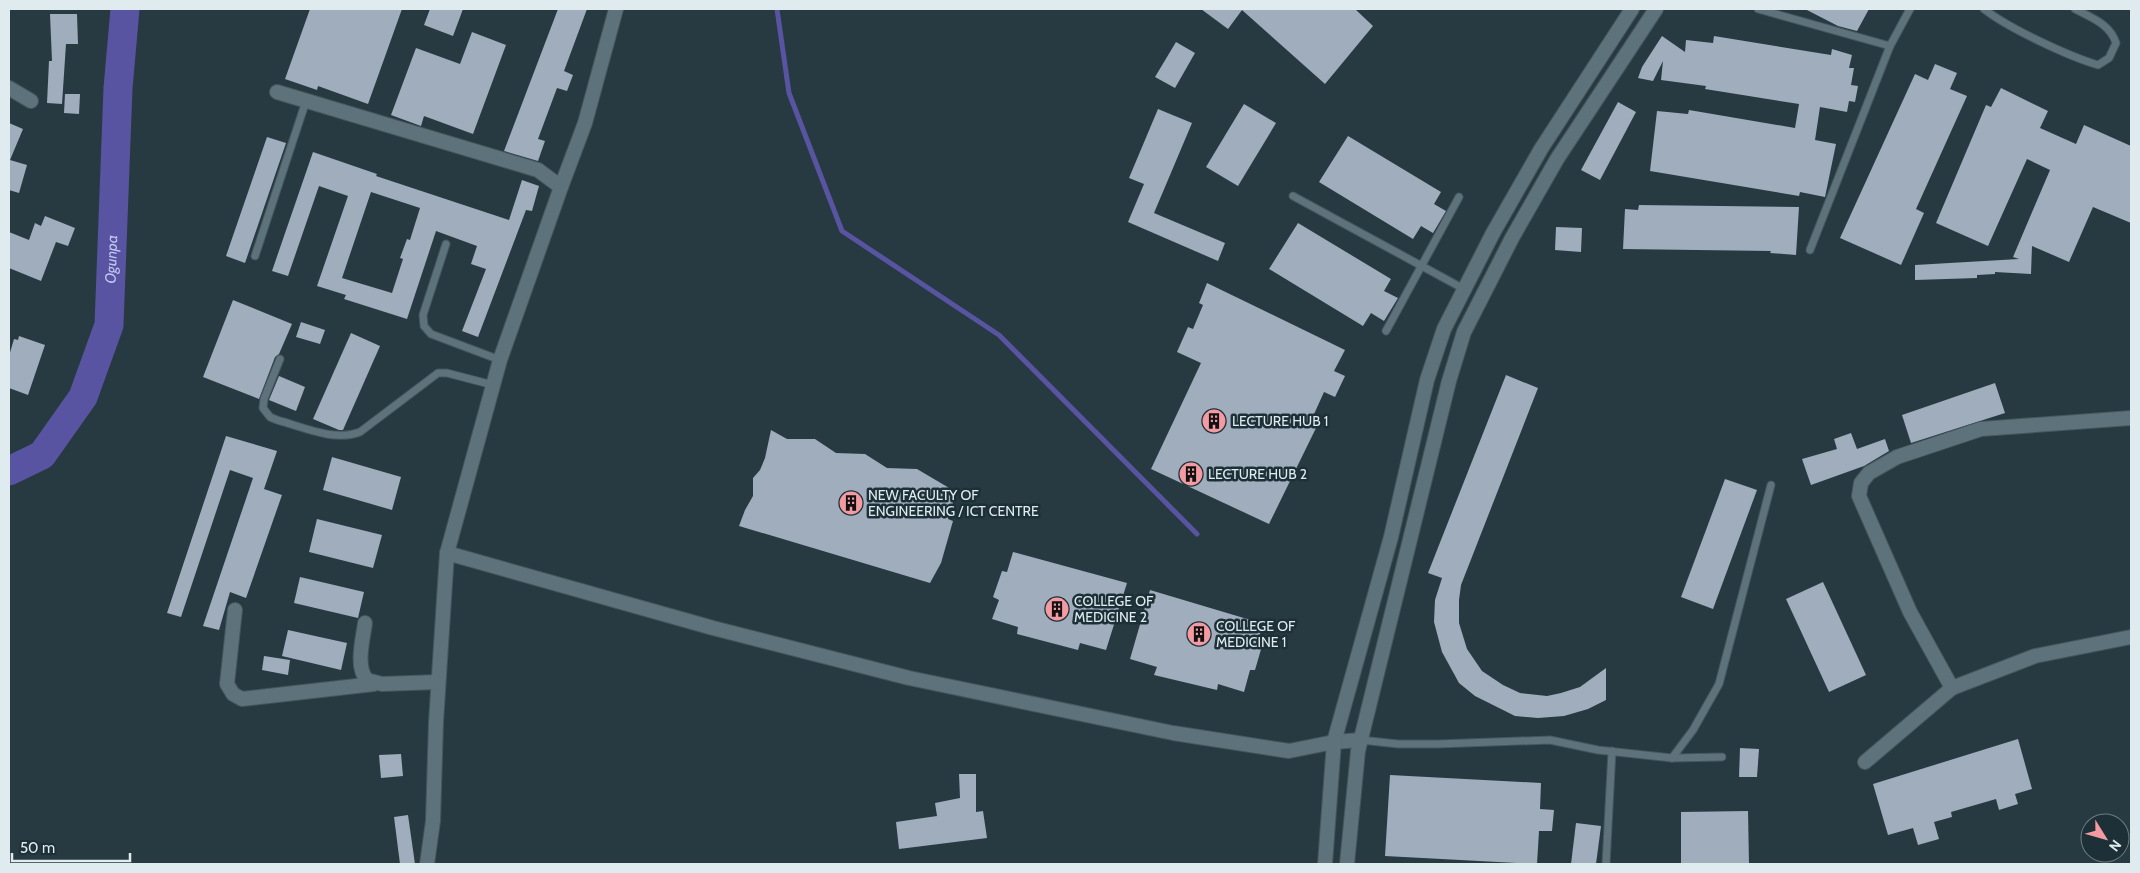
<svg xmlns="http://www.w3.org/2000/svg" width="2140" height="873" font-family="Cabin,sans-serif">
	<rect width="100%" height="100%" fill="#273a41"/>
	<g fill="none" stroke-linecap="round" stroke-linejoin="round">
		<polyline stroke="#5854a2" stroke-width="5" points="777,9 789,93 842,231 999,335 1197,534"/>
		<path stroke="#5854a2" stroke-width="29" id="s1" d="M9,471L42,455L83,397L109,325L118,88L125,9"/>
	</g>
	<g fill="#a0adbd" fill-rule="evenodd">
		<polygon points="310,9 402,9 368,104 318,86 317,90 285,79"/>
		<polygon points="430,9 463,9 453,36 424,25"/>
		<polygon points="558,9 587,9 564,71 573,75 567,91 557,88 538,139 545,141 538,161 504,151"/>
		<polygon points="1201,9 1355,9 1373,26 1325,84 1242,10 1228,29"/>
		<polygon points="1805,9 1869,9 1857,31 1838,26"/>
		<polygon points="50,14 77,14 78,44 66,44 62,104 47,103 49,61 52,61"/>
		<polygon points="472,32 506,45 473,134 424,116 421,126 391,115 416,48 460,64"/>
		<polygon points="1662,36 1685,52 1686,40 1713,43 1714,36 1831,55 1832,49 1852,55 1849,68 1854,68 1851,85 1858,86 1855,102 1849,101 1847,112 1820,107 1815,140 1836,144 1825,197 1800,192 1799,196 1650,171 1657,111 1688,114 1689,110 1795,128 1799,104 1705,89 1706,86 1661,80 1663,61 1653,81 1638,78 1642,67"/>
		<polygon points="1176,42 1195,53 1175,88 1155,77"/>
		<polygon points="1935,64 1957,73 1950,89 1967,96 1916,209 1924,213 1901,265 1840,238 1915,74 1928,80"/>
		<polygon points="2001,88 2048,111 2040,128 2076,144 2084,125 2131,146 2131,223 2093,207 2069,262 2032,246 2031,274 1995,272 1995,274 1977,275 1977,278 1915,280 1915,265 2019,259 2013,257 2050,170 2027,159 1988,246 1936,223 1986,105 1991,107"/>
		<polygon points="65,94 80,94 79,114 64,113"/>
		<polygon points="1618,102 1636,112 1600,180 1581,170"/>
		<polygon points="1244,104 1276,123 1238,186 1206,167"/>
		<polygon points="1158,109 1192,123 1154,213 1225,243 1218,261 1128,222 1144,184 1129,178"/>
		<polygon points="9,123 23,129 10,160 27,165 19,193 9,190"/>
		<polygon points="1348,136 1441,192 1434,204 1446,211 1433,233 1421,226 1413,239 1319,182"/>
		<polygon points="267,137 286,143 245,263 226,256"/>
		<path d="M313,152L377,174L376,176L509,220L522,180L539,186L532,211L526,210L478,337L462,331L486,269L471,264L477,246L436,231L407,319L344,299L346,295L317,286L348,196L319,186L288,276L272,271ZM371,192L420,208L410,240L407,239L400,258L403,259L392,293L342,278Z"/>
		<polygon points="1639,205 1799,207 1796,255 1770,253 1771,251 1623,249 1625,209 1638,210"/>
		<polygon points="45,216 75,228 68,246 56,242 41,281 9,268 9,232 29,240 35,223 41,226"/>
		<polygon points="1298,223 1391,279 1384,291 1398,298 1384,321 1371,313 1363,326 1269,269"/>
		<polygon points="1556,227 1582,228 1581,252 1555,250"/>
		<polygon points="1207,283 1345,350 1334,371 1345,376 1335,397 1324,392 1310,423 1317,426 1269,524 1151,469 1201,363 1177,352 1188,327 1193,329 1203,305 1199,303"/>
		<polygon points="233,300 292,324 279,354 275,357 259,399 203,377"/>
		<polygon points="301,322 325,330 320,344 296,337"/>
		<polygon points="351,333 380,346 343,430 339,430 313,419"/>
		<polygon points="19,336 45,345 28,395 9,388 9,356 14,339 18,340"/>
		<polygon points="1506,375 1538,388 1461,585 1459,600 1459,623 1467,649 1482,671 1503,685 1520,693 1547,696 1561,693 1580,687 1606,668 1606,700 1588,709 1564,716 1538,718 1515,716 1475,696 1459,683 1442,652 1434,622 1435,600 1442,578 1428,573"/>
		<polygon points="279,376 305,387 296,411 269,400"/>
		<polygon points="1995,383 2005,413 1911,443 1902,415"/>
		<polygon points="771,430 787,439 815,439 836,453 865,454 887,468 917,469 956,492 948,519 953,521 941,563 930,583 739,526 745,510 753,496 753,478 760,470 765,458"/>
		<polygon points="1851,433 1857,449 1885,439 1889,451 1864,466 1811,485 1802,459 1837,449 1834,439"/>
		<polygon points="226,436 277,451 264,489 282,495 246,598 230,592 219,630 203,626 253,478 230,470 181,617 167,613"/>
		<polygon points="332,457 401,477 392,510 323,490"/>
		<polygon points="1725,479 1757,490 1713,609 1681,597"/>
		<polygon points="317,519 382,535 373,568 309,552"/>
		<polygon points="1013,552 1127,583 1106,650 1080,643 1078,650 1017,634 1018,627 992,619 999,600 993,597 1002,571 1007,572"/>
		<polygon points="300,577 364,592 358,618 294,603"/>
		<polygon points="1823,582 1866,675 1829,692 1786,599"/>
		<polygon points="1150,590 1264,624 1256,644 1262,646 1255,670 1250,670 1244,692 1218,684 1217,690 1154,675 1157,667 1130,659"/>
		<polygon points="288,630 347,643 341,670 282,656"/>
		<polygon points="264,656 290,660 288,675 262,670"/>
		<polygon points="2018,739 2032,789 2015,794 2018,804 1999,810 1996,799 1951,812 1952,817 1934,822 1939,839 1918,845 1913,828 1888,835 1873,784"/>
		<polygon points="1740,748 1759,749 1757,777 1739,777"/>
		<polygon points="401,754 403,776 381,778 379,755"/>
		<polygon points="959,774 976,774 976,812 983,811 987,838 899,849 896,822 937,816 935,803 960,798"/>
		<polygon points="1390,775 1541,783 1540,809 1554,810 1552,831 1539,831 1537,864 1385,856"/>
		<polygon points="1748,811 1749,864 1681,864 1681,812"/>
		<polygon points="408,815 415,864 400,864 394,817"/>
		<polygon points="1576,823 1601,826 1596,864 1571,864"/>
	</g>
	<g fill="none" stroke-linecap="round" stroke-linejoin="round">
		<defs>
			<g id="service">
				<polyline points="1758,9 1890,46 1910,9"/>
				<path d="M1984,9C2008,28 2068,56 2098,65L2109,58L2116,43C2110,24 2092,18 2075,9"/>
				<polyline points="1293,196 1464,289"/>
				<polyline points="446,244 423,315 424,326 431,334 500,360"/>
				<polyline points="1810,250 1890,46"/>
				<polyline points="255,256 306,101"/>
				<polyline points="1386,331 1459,197"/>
				<path d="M280,359L264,399L263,408L270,417L277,420C303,427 334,442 360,432L438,373H447L493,385"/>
				<polyline points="1361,740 1398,744 1438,744 1550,740 1598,750 1672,758 1722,757"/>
				<polyline points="1672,758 1693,730 1719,684 1771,485"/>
				<polyline points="1606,864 1612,751"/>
			</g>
			<g id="minor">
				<polyline points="9,88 31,101"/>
				<polyline points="277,92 538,170 561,187 500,360 447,553 436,722 433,821 427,864"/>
				<polyline points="561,187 585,123 616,9"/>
				<polyline points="447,553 713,628 909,678 1173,733 1289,751 1334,742 1361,740"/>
				<polyline points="235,610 227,684 233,694 242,699 374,684"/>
				<path d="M365,623C363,639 355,667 367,680L382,684L438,682"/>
				<polyline points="1952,688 1910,612 1859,496 1861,483 1869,473 1897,457 1981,429 2131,418"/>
				<polyline points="1865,762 1952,688 2035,656 2131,637"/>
				<polyline points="1325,864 1334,742 1391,537 1427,380 1444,329 1493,233 1541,149 1632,9"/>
				<polyline points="1347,864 1358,751 1449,381 1464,332 1512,238 1557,159 1656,9"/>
			</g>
		</defs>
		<use href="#service" stroke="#45565c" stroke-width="9"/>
		<use href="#minor" stroke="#45565c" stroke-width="16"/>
		<use href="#service" stroke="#5d727a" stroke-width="7"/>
		<use href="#minor" stroke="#5d727a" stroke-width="14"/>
	</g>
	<defs>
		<symbol id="building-disc" viewBox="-11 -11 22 22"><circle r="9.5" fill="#f49aa2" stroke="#1d3037"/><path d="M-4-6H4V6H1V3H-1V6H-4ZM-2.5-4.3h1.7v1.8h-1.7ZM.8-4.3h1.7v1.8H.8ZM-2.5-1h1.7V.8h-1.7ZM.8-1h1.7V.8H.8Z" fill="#111"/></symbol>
	</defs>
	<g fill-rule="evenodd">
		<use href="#building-disc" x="1200" y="407" width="28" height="28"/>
		<use href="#building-disc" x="1177" y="460" width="28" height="28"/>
		<use href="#building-disc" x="837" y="489" width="28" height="28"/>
		<use href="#building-disc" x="1043" y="595" width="28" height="28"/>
		<use href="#building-disc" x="1185" y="620" width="28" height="28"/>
	</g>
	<g text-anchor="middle" stroke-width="5" stroke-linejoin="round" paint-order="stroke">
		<g font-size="14" fill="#dfebef" stroke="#1d3037" text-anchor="start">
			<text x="1232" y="426">LECTURE HUB 1</text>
			<text x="1208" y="479">LECTURE HUB 2</text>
			<text x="868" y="500">NEW FACULTY OF<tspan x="868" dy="16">ENGINEERING / ICT CENTRE</tspan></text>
			<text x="1074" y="606">COLLEGE OF<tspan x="1074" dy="16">MEDICINE 2</tspan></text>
			<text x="1216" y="631">COLLEGE OF<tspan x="1216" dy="16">MEDICINE 1</tspan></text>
		</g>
		<g font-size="15" font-style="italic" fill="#c5c7f2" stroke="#1d3037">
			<text dy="5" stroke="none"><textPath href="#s1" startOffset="250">Ogunpa</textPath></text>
		</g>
	</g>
	<rect width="2140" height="873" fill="none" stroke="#dfebef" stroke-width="20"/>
	<g transform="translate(2105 838) rotate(127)"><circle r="24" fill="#1d3037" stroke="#6b7b81"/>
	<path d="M0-4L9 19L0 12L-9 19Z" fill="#f49aa2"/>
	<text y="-8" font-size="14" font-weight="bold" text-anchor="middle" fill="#dfebef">N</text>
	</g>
	<path d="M12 853v8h118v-8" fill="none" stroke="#dfebef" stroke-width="2.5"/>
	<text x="20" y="853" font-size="15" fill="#dfebef" stroke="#1d3037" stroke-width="4" paint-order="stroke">50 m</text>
</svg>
